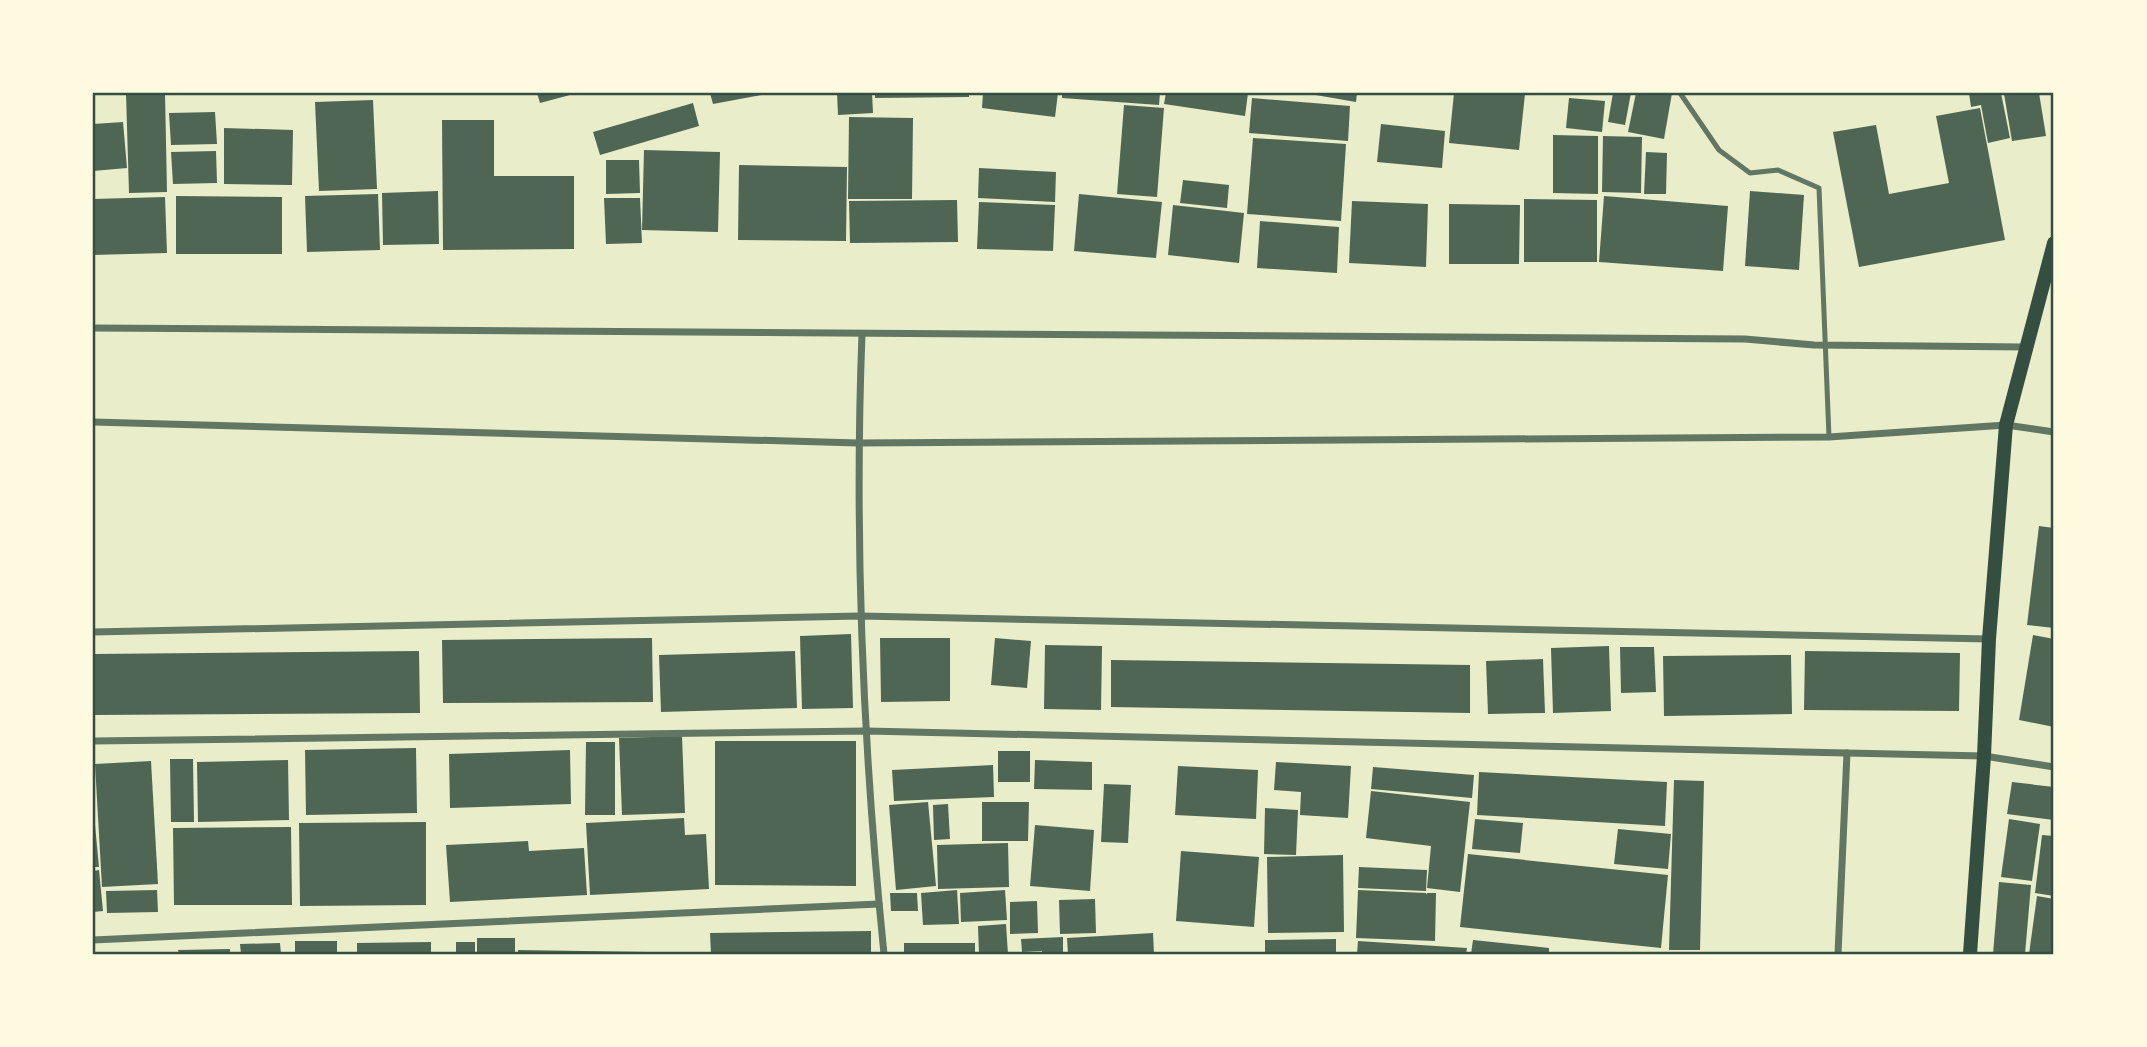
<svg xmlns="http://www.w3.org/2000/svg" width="2147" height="1047" font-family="'DejaVu Sans',sans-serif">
	<rect width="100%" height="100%" fill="#e9edc9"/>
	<g fill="#4f6655">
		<polygon points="126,93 165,93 167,192 129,193"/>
		<polygon points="537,93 570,93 570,95 540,103"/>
		<polygon points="710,93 767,93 767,94 713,104"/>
		<polygon points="837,93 872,93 873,113 838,115"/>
		<polygon points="875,93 969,93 969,97 875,98"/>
		<polygon points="983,93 1058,93 1055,117 982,108"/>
		<polygon points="1062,93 1160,93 1159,105 1062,98"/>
		<polygon points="1166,93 1248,93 1245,116 1164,104"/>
		<polygon points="1304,93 1357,93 1356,102"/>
		<polygon points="1454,93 1525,94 1519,150 1449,143"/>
		<polygon points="1613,93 1631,93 1625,125 1608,122"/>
		<polygon points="1636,93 1672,93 1664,139 1628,132"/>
		<polygon points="1969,93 2001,93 2010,138 1988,143 1981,105 1971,107"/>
		<polygon points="2039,93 2046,136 2012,141 2004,94"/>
		<polygon points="1252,98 1350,106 1348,141 1249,133"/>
		<polygon points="1569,98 1605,101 1602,132 1566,128"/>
		<polygon points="373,100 377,189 319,191 315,102"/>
		<polygon points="693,103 699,126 600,155 593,132"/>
		<polygon points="1124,105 1164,108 1157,197 1117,194"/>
		<polygon points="1980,108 2005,240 1859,267 1833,132 1876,125 1889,194 1949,183 1936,116"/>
		<polygon points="215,112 217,144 171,145 169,113"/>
		<polygon points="849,117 913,118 912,199 848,199"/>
		<polygon points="442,120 494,120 494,176 574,176 574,249 443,250"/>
		<polygon points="123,122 127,168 93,171 93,124"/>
		<polygon points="1381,124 1445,131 1442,168 1377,162"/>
		<polygon points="224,128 293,130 292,185 224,184"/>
		<polygon points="1553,135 1598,136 1598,194 1553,193"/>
		<polygon points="1603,136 1642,137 1641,193 1602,192"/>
		<polygon points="1253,138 1346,144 1341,221 1247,214"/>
		<polygon points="644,150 720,152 718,232 642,230"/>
		<polygon points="216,151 217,183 173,184 171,152"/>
		<polygon points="1646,152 1667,153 1666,194 1644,194"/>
		<polygon points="606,160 639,160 640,193 606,194"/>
		<polygon points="739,165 847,167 846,241 738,240"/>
		<polygon points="979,168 1056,172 1055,202 978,198"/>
		<polygon points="1183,180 1229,185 1227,208 1180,203"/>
		<polygon points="438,191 439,244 383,245 382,193"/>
		<polygon points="1750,191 1804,195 1799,270 1745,266"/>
		<polygon points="378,194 380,250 307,252 305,196"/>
		<polygon points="1079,194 1162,202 1156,258 1074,251"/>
		<polygon points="176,196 282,197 282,254 176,254"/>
		<polygon points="1604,196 1728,206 1723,271 1599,262"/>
		<polygon points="165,197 167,253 93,255 93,199"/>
		<polygon points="604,198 640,198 642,243 606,244"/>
		<polygon points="1524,199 1597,200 1597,262 1524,262"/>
		<polygon points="957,200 958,242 850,243 849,201"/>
		<polygon points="1352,201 1428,204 1426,267 1349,263"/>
		<polygon points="979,202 1055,205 1053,251 977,249"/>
		<polygon points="1449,204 1520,205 1519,264 1449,264"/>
		<polygon points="1173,205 1244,213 1239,263 1168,255"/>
		<polygon points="1260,221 1339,227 1337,273 1257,268"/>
		<polygon points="2039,526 2054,528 2054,628 2027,625"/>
		<polygon points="851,634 853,708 802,709 800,636"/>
		<polygon points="2033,635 2054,639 2054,727 2019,720"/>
		<polygon points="652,638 653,702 443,703 442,640"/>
		<polygon points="880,638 950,638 950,701 881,702"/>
		<polygon points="995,638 1031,641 1027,688 991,685"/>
		<polygon points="1045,645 1102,646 1101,710 1044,709"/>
		<polygon points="1609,646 1611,711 1553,713 1551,648"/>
		<polygon points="1620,647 1654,647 1656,692 1621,693"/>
		<polygon points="419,651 420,713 93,715 93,654"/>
		<polygon points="795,651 797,708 661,712 659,655"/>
		<polygon points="1805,651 1960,653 1959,711 1804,710"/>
		<polygon points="1791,655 1792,714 1664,716 1663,656"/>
		<polygon points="1543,659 1545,713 1488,714 1486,661"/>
		<polygon points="1111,660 1470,665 1470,713 1111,707"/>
		<polygon points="682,736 685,813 622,815 619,738"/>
		<polygon points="715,741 856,741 856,886 715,885"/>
		<polygon points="586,742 615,742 615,815 585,815"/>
		<polygon points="416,748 417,813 306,815 305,750"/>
		<polygon points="570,750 571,804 450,808 449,754"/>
		<rect x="998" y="751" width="32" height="31"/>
		<polygon points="170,759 193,759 194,822 171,822"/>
		<polygon points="288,760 289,820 198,822 197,762"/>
		<polygon points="1035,760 1092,762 1092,790 1034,789"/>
		<polygon points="151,761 158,884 102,887 95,764"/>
		<polygon points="1276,762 1351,766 1348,818 1300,815 1301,792 1274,790"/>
		<polygon points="993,765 994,797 894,801 892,770"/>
		<polygon points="1178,766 1258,770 1256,819 1175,815"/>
		<polygon points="1373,767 1474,775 1472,798 1371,789"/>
		<polygon points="1479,772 1667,782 1665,826 1477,815"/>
		<polygon points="1674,780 1704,781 1700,950 1669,950"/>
		<polygon points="2012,782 2054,787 2054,820 2007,814"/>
		<polygon points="1104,784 1131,785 1128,843 1101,842"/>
		<polygon points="1371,791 1470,802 1460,892 1427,888 1431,846 1366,838"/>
		<polygon points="928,802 936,886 896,890 889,805"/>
		<polygon points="982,802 1029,802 1028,841 982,841"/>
		<polygon points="948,804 950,839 934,840 933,805"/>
		<polygon points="1265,808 1298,810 1296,855 1264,854"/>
		<polygon points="684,818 685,835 706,834 709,889 590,895 586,823"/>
		<polygon points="1475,819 1523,823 1520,853 1472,849"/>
		<polygon points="2009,819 2040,824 2032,881 2001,877"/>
		<polygon points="426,822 426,905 300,906 299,823"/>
		<polygon points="95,825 99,867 93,867 93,826"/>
		<polygon points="1035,825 1094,830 1090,891 1030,886"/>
		<polygon points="291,827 292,905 174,905 173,828"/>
		<polygon points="1618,829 1671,834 1668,869 1614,864"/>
		<polygon points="2042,835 2054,836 2054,896 2035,893"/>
		<polygon points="528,841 529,851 584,848 587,895 450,902 446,845"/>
		<polygon points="1008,843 1009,887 938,889 937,845"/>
		<polygon points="1181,851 1259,857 1254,927 1176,921"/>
		<polygon points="1468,854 1668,875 1661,948 1460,927"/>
		<polygon points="1343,855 1344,932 1268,933 1267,857"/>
		<polygon points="1359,867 1427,870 1426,891 1358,888"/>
		<polygon points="99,870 103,911 93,912 93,871"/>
		<polygon points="1999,882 2031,885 2025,954 1993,954"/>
		<polygon points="157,890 158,912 107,913 106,891"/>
		<polygon points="957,890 959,924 923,925 921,893"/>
		<polygon points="1005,890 1007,920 961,922 960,893"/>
		<polygon points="1358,890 1426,893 1426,895 1427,893 1436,893 1435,941 1356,938"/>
		<polygon points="890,893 917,893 918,911 891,911"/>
		<polygon points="2037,896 2054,899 2054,954 2029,954"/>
		<polygon points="1095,899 1096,933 1060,934 1059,900"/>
		<polygon points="1037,901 1038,933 1010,934 1010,902"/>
		<polygon points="1006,924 1008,954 979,954 978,926"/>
		<polygon points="871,931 871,954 711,954 710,933"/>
		<polygon points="1153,933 1154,954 1068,954 1067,938"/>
		<polygon points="1063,937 1063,954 1042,954 1042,951 1022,952 1021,939"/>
		<rect x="477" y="938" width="38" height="16"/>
		<polygon points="1336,939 1336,954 1265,954 1265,940"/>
		<polygon points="1473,940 1549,948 1549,954 1471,954"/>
		<rect x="295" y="941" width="42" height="13"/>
		<polygon points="1358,941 1467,948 1466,954 1357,954"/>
		<polygon points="431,942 431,954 357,954 357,943"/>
		<rect x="456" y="942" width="19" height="12"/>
		<polygon points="280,943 281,954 241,954 240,944"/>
		<rect x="904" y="943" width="71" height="11"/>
		<polygon points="230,949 230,954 179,954 178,950"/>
		<polygon points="518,950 649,952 649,954 518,954"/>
	</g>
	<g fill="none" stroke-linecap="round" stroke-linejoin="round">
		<polyline stroke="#617663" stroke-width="5" points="1680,93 1719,150 1750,173 1778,170 1819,188 1829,437"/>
		<g stroke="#617663" stroke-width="7">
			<polyline points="93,328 1745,339 1814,345 2025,347"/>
			<path d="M862,334C854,541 863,748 884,954"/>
			<polyline points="93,422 858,443 1829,437 2006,425 2054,432"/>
			<polyline points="93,632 860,616 1989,639"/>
			<polyline points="93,741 867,731 1984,756 2054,767"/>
			<polyline points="93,940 879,904"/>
			<polyline points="1838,954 1847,753"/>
		</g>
		<polyline stroke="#344e41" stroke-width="14" points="1970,954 1984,756 1989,639 2006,425 2054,243"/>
	</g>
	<rect width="2147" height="1047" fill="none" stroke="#fefae0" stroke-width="189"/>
	<rect x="94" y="94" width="1958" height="859" fill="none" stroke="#344e41" stroke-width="2.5"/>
</svg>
